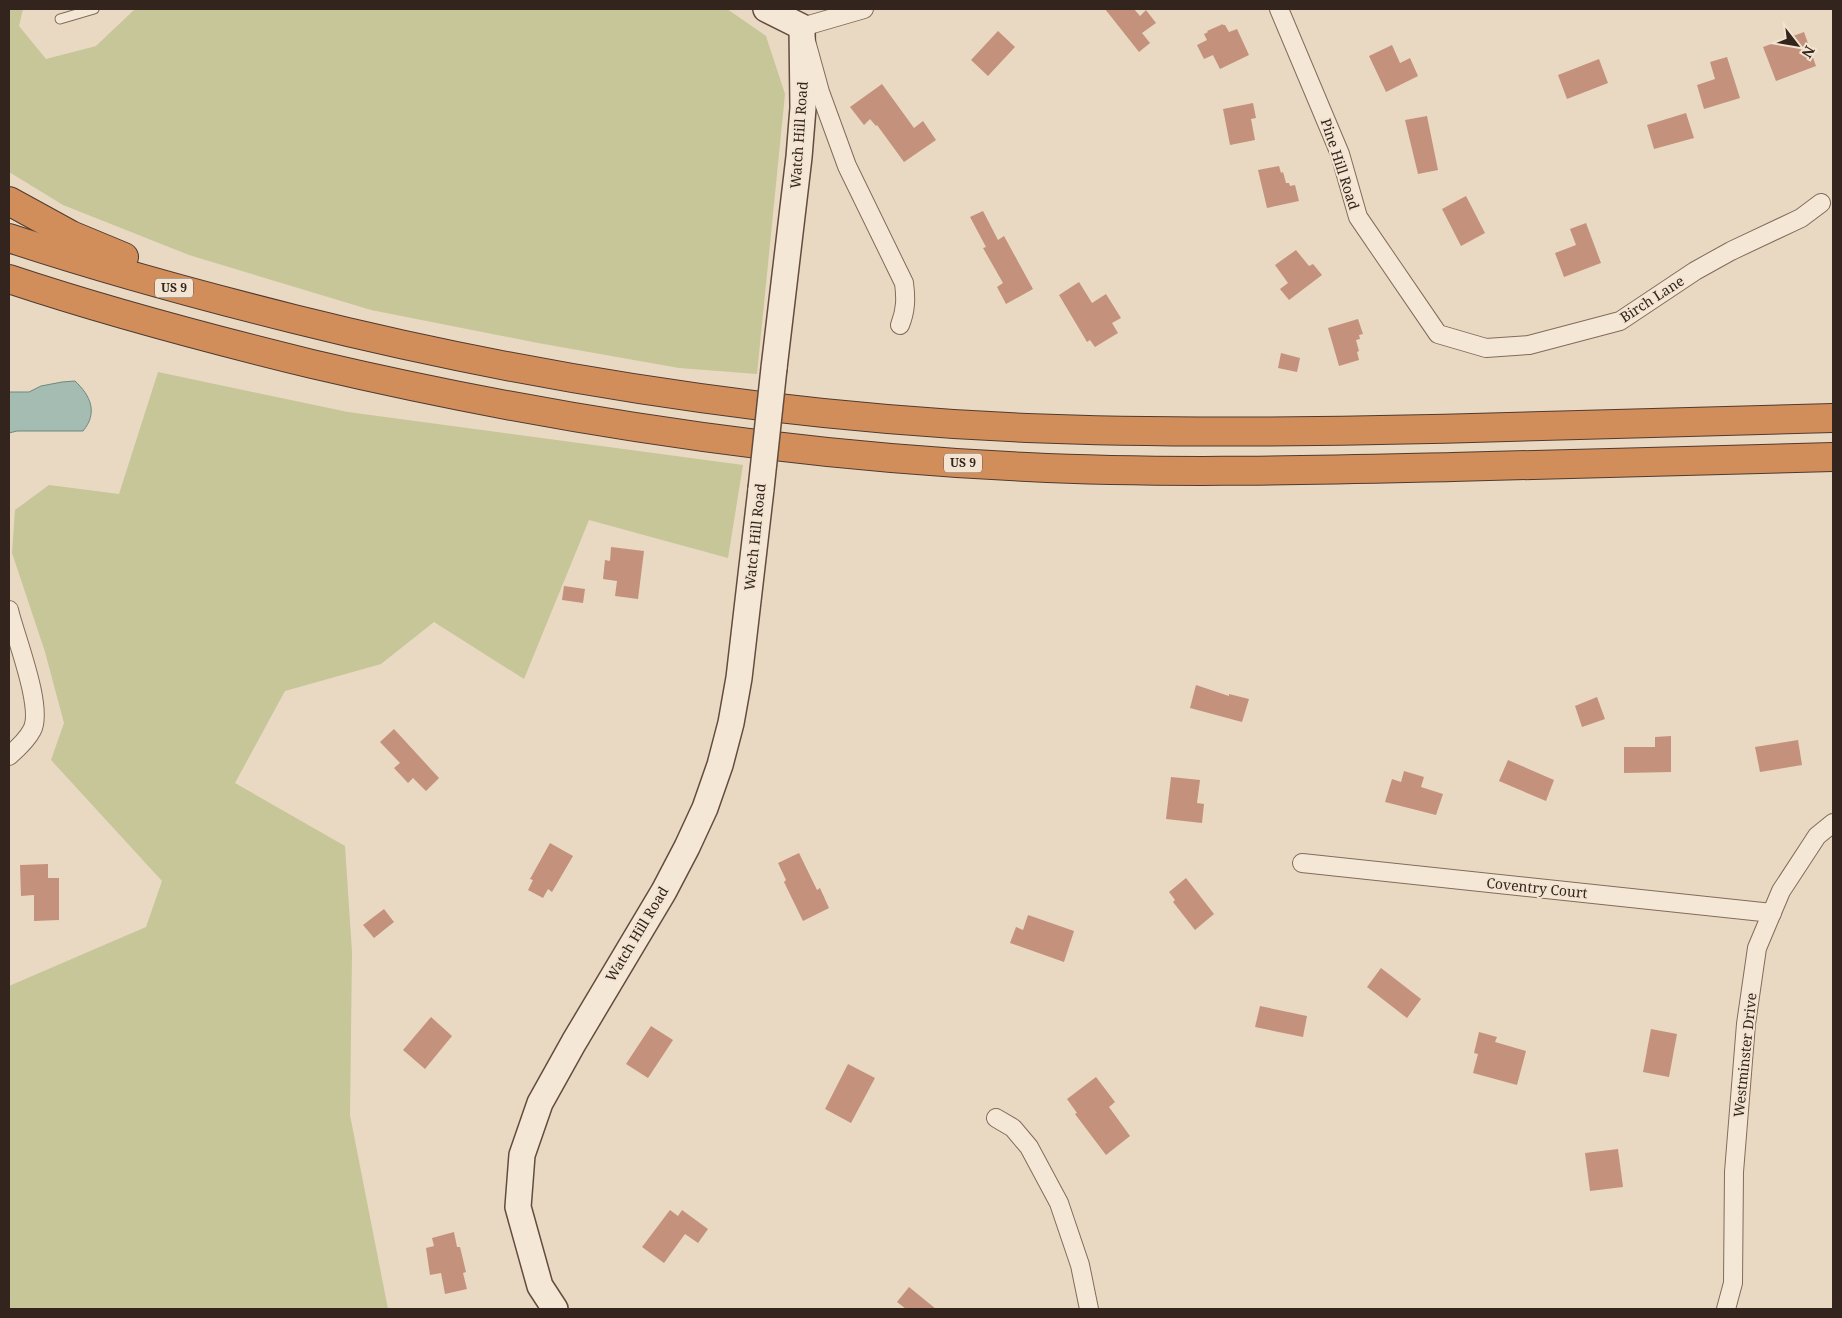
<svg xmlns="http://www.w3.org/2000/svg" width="1842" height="1318" font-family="'Noto Serif',serif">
	<rect width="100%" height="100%" fill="#e9d9c2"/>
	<g fill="#c6c698">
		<polygon points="9,9 23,9 19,26 46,59 96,46 135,9 727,9 766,36 785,94 757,374 679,368 538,343 371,310 189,255 63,205 9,172"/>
		<polygon points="158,372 348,412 743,465 728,558 589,520 524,679 434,622 381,664 285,691 235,783 345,846 352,952 350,1115 388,1309 9,1309 9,986 146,927 162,881 51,760 64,723 45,652 12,553 15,510 49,485 119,494"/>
	</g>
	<path fill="#a4bcb2" stroke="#6c897f" d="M75,381C91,396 98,413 83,431H17L9,433V392H29L41,386L62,382Z"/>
	<g fill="#c4917c">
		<polygon points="1105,9 1134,9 1140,16 1146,10 1156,23 1142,33 1150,43 1139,52"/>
		<polygon points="1223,24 1223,25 1225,25 1229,32 1237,29 1249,55 1220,69 1213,55 1204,59 1197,45 1207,40 1204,34 1208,32 1207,31"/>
		<polygon points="998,31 1015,47 988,76 971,60"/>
		<polygon points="1804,32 1816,66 1776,81 1763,47"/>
		<polygon points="1392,45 1400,63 1410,58 1418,76 1386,92 1369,56"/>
		<polygon points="1727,57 1740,98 1704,109 1697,85 1715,79 1710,62"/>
		<polygon points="1599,59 1608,83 1567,99 1558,75"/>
		<polygon points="882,84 914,128 923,121 936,140 904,162 877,125 876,126 870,119 864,125 850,107"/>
		<polygon points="1253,103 1256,118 1251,119 1255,140 1230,145 1223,109"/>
		<polygon points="1686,113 1694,138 1654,149 1647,125"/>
		<polygon points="1427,116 1438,170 1418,174 1405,120"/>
		<polygon points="1279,166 1281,173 1283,172 1286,183 1289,183 1290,186 1295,185 1299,201 1267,208 1258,170"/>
		<polygon points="1466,196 1485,233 1461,246 1442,209"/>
		<polygon points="983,211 998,240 1004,236 1033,289 1006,304 997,287 1003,283 983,248 986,247 970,217"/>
		<polygon points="1586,223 1601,263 1564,277 1555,253 1576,245 1570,229"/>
		<polygon points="1296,250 1309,266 1313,264 1322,275 1289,300 1280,289 1288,283 1275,265"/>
		<polygon points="1079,282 1092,303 1106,294 1121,318 1112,323 1118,333 1095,347 1090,340 1087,342 1059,295"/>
		<polygon points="1358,319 1363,334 1359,335 1360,339 1356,340 1359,351 1357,352 1359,360 1339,366 1328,328"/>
		<polygon points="1281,353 1300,358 1297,372 1278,368"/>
		<polygon points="611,547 644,551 638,599 615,596 617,581 603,579 605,560 610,561"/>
		<polygon points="564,586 585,589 583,603 562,600"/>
		<polygon points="1196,685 1229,696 1229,694 1249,699 1242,722 1190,708"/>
		<polygon points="1597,697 1605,719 1582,727 1575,706"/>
		<polygon points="394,729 439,778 426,791 413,778 408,783 394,768 400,763 380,742"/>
		<polygon points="1671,736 1671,772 1624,773 1624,747 1655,747 1655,737"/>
		<polygon points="1798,740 1802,765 1760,772 1755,747"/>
		<polygon points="1508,760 1554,780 1546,801 1499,781"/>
		<polygon points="1404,771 1424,777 1421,787 1443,794 1436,815 1385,802 1392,779 1401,782"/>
		<polygon points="1171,777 1200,780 1197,803 1204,804 1202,823 1166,819"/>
		<polygon points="550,843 573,856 552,892 548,889 543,898 528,890 533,880 530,879"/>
		<polygon points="799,853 817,890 820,888 829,908 803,921 784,882 786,880 778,863"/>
		<polygon points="48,864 48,878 59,878 59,920 34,921 34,895 21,896 20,865"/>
		<polygon points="1186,878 1214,914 1195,930 1173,902 1175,900 1169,892"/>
		<polygon points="384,909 394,922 374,938 363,925"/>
		<polygon points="1028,915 1074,931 1064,962 1010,943 1016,927 1023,930"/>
		<polygon points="1381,968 1421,999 1407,1018 1367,987"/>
		<polygon points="1260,1006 1307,1016 1303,1037 1255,1027"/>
		<polygon points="431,1017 452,1036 425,1069 403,1050"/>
		<polygon points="651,1026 673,1040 648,1078 626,1064"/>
		<polygon points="1651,1029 1677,1034 1669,1077 1643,1072"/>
		<polygon points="1479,1032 1497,1037 1495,1042 1526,1051 1517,1085 1473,1073 1478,1054 1474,1053"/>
		<polygon points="848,1064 875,1078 851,1123 825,1109"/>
		<polygon points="1096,1077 1115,1102 1109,1107 1130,1136 1106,1155 1075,1114 1077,1113 1067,1099"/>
		<polygon points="1618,1149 1623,1187 1590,1191 1585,1153"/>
		<polygon points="670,1210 678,1216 682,1210 708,1229 698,1243 685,1234 664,1263 642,1247"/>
		<polygon points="454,1232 457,1247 460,1247 466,1272 463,1273 467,1289 445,1294 441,1273 430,1275 426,1248 434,1246 432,1238"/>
		<polygon points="909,1287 936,1309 906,1309 897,1302"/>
	</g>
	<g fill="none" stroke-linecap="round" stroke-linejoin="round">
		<defs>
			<polyline id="lane" points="60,19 94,9"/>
			<g id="street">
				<path d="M864,9L802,27L820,92L847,166L904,283C906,298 906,310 900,325"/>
				<polyline points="1279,9 1340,154 1358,217 1438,334 1486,348 1529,345 1620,321 1695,271 1731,251 1801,218 1821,203"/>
				<path d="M9,610C15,636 44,708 32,730C27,740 17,749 9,756"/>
				<polyline points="1302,863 1772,913"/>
				<polyline points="996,1118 1013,1128 1029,1147 1059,1203 1080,1265 1089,1309"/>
				<polyline points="1726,1309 1733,1283 1734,1172 1746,1024 1757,948 1781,891 1817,836 1833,823"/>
			</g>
			<g id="secondary">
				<polyline points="766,9 802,27 803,108 799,157 774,368"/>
				<polyline points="555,1309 540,1286 518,1207 522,1155 540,1103 574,1042 664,891 687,847 705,808 720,765 731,723 739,678 761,489"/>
			</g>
			<g id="highway">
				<polyline points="9,201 71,235 124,257"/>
				<path d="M9,238C103,269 198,295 294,319C534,379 780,417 1027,428C1175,434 1323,432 1472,428C1592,425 1713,421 1833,418"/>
				<path d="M9,279C108,312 210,339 312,364C547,419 786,456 1027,467C1169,474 1311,470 1453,467C1580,464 1707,460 1833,457"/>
			</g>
		</defs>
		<use href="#lane" stroke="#826b5b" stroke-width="11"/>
		<use href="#street" stroke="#826b5b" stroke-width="20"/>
		<use href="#secondary" stroke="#634c3e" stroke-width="28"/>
		<use href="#highway" stroke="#503a2f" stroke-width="30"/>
		<use href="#lane" stroke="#f5e7d5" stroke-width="9"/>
		<use href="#street" stroke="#f5e7d5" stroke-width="18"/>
		<use href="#secondary" stroke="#f5e7d5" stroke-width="25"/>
		<use href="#highway" stroke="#d28e5a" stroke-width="28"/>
		<defs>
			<polyline id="secondary-bridge" points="761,489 774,368"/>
		</defs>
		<use href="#secondary-bridge" stroke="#634c3e" stroke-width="28" stroke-linecap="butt"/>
		<use href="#secondary-bridge" stroke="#f5e7d5" stroke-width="25"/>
	</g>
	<g text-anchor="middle" stroke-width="4" stroke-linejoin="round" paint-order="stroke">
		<g fill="#f2e4d1" stroke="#6c5e54" stroke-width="1">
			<rect x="155" y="278.5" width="38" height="19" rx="4"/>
			<rect x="944" y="453.5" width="38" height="19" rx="4"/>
		</g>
		<g font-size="12" font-weight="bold" fill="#33251e">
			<text x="174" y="292">US 9</text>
			<text x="963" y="467">US 9</text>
		</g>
		<g font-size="14" fill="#33251e" stroke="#f2e4d1">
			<text transform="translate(799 135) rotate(-86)" y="5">Watch Hill Road</text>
			<text transform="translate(1340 164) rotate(72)" y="5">Pine Hill Road</text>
			<text transform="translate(1652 299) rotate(-33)" y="5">Birch Lane</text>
			<text transform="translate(755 537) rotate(-84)" y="5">Watch Hill Road</text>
			<text transform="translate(1537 888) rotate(6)" y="5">Coventry Court</text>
			<text transform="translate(637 934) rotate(-59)" y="5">Watch Hill Road</text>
			<text transform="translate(1745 1055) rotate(-84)" y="5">Westminster Drive</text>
		</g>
	</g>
	<rect width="1842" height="1318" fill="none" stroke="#33251e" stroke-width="20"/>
	<g transform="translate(1797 45) rotate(121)" stroke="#f2e4d1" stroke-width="4" paint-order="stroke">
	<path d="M0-4L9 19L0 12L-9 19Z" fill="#33251e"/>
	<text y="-8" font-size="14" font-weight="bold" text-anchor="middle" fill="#33251e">N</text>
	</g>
</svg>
